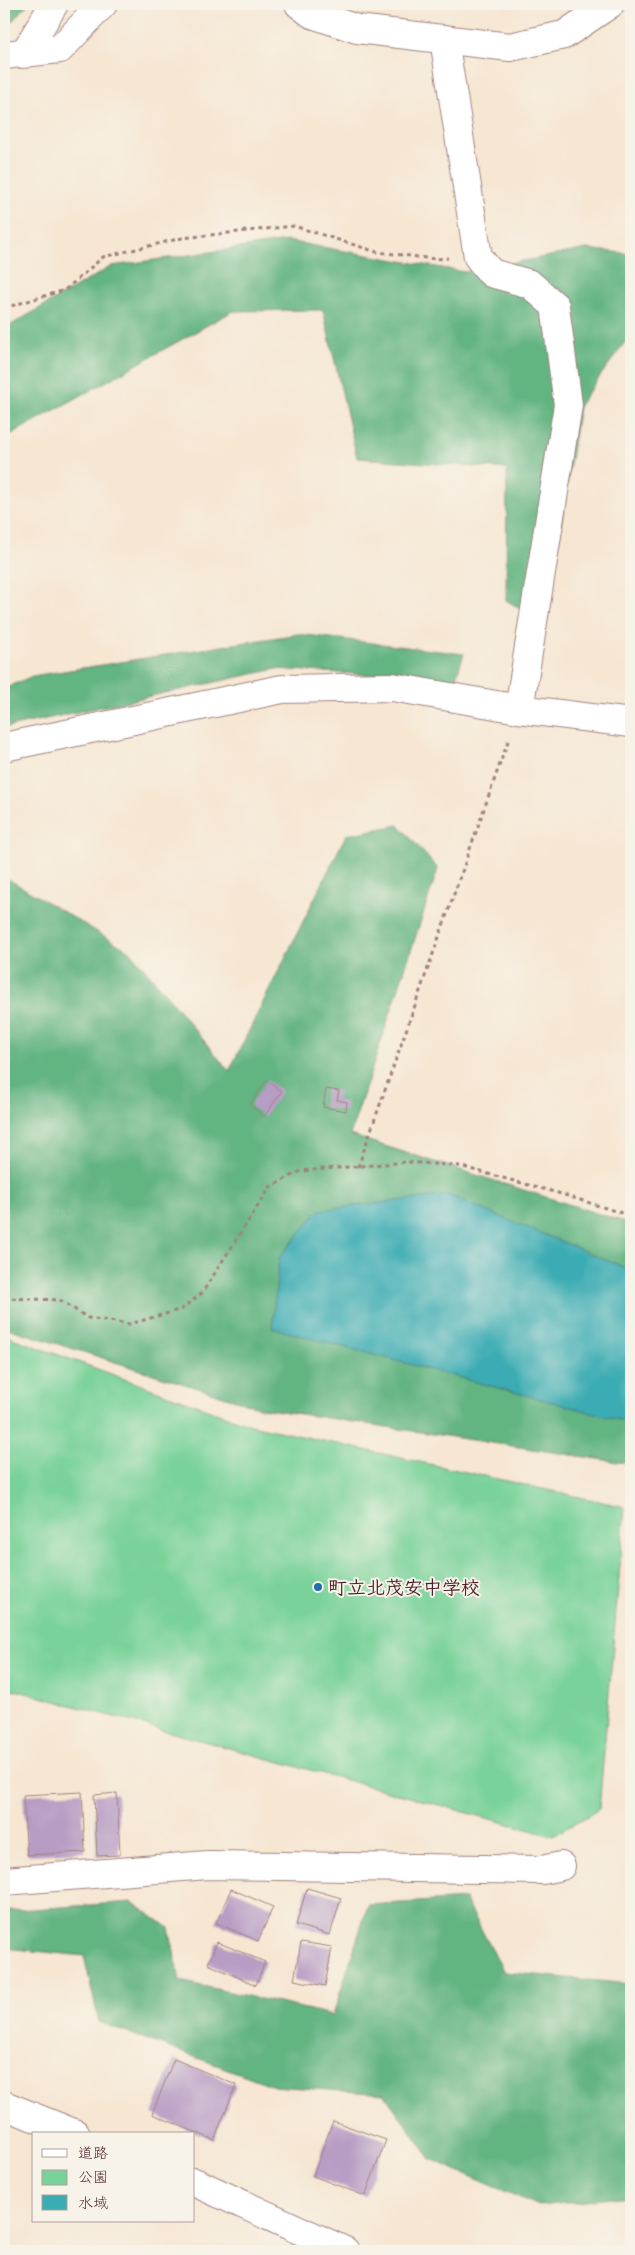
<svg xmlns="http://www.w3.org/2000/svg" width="635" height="2255" font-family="Itim,'Klee One',sans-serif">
	<rect width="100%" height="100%" fill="#f7f3e8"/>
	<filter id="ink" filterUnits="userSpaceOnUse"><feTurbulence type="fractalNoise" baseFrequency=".02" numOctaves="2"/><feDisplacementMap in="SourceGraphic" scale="10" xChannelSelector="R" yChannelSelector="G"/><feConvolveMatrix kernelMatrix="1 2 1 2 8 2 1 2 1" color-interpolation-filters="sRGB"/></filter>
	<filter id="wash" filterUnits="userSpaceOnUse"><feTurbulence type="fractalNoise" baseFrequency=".0096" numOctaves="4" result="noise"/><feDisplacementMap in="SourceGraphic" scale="20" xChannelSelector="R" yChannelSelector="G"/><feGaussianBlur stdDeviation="1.12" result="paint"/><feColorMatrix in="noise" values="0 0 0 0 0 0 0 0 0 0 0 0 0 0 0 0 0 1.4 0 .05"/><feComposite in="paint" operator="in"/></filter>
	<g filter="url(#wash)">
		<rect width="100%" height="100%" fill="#f6e6d2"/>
		<polygon fill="#78d299" stroke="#617862" points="4,1335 251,1425 625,1507 599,1809 553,1836 4,1687"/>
		<g fill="#62b481" stroke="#566a56">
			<polygon points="4,4 28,4 4,30"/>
			<polygon points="287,241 465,272 587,249 631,254 631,334 579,405 546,624 506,600 507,469 357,458 323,310 233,311 8,436 4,451 4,329 112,266"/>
			<polygon points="298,634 464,654 455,680 276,669 4,728 4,689 32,676"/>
			<polygon points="399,825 438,869 350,1135 631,1224 631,1464 261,1408 4,1327 4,880 8,879 131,952 229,1071 346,835"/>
			<polygon points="465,1899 504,1972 631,1984 631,2196 539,2206 431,2159 384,2094 274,2086 99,2022 84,1956 4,1948 4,1911 132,1902 169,1928 180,1981 333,2015 368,1905"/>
		</g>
		<polygon fill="#3aacb3" stroke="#42666f" points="448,1195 631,1270 631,1423 272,1328 279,1258 319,1210"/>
		<g id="blocks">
			<g fill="#b79cc4">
				<polygon points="267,1080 282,1091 264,1117 250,1105"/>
				<polygon points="326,1089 339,1091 337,1100 347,1102 346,1111 323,1107"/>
				<polygon points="82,1792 85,1852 27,1855 23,1795"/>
				<polygon points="117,1793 120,1855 97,1856 94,1795"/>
				<polygon points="307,1888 341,1898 330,1935 296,1925"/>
				<polygon points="231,1889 273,1907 258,1941 216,1923"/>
				<polygon points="217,1942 265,1962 256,1985 208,1964"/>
				<polygon points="301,1942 332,1947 325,1986 294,1980"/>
				<polygon points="174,2059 236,2085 214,2140 152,2114"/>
				<polygon points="333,2121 386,2140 365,2196 313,2176"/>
			</g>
		</g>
	</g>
	<g filter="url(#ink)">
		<use href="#blocks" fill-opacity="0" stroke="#a0827e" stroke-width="1"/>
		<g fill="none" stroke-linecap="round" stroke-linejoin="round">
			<defs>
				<g id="minor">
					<polyline points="299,4 312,14 357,29 510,47 564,35 610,4"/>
					<polyline points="444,39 478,257 491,273 530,284 555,306 568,405 519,709"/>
					<polyline points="24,54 54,4"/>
					<polyline points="4,55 60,49 103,4"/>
					<polyline points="4,747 282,689 392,687 519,709 631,723"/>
					<polyline points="4,1881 208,1865 542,1870 561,1866"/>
					<polyline points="4,2105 76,2134"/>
					<polyline points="194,2182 345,2251"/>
				</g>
			</defs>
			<use href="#minor" stroke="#a0827e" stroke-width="30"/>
			<g stroke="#a0827e" stroke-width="3" stroke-dasharray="4 4" stroke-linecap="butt">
				<polyline points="4,308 65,290 103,257 182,238 294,226 377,252 435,259 448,258"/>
				<polyline points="358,1167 509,738"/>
				<polyline points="4,1298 60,1300 88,1318 130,1324 182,1309 202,1293 270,1187 301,1171 408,1162 459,1166 558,1193 631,1216"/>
			</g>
			<use href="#minor" stroke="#fff" stroke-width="28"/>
		</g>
	</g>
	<circle fill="#1f6fb2" stroke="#f7f3e8" stroke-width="2" cx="318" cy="1587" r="5"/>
	<g text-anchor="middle" stroke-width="4" stroke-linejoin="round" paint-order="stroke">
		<g font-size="19" font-weight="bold" fill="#4a1f2b" stroke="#f7f3e8" text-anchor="start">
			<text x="328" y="1594">町立北茂安中学校</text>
		</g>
	</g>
	<rect width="635" height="2255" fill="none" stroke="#f7f3e8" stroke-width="20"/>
	<rect x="32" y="2132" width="162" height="90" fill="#f7f3e8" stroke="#b29e9c"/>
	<rect x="42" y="2149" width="25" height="8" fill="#ffffff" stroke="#b29e9c"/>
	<text x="78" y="2158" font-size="15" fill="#4a1f2b">道路</text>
	<rect x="42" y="2170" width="25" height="15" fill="#78d299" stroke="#b29e9c"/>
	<text x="78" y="2182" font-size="15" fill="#4a1f2b">公園</text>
	<rect x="42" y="2195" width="25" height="15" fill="#3aacb3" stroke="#b29e9c"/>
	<text x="78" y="2208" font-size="15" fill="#4a1f2b">水域</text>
</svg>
